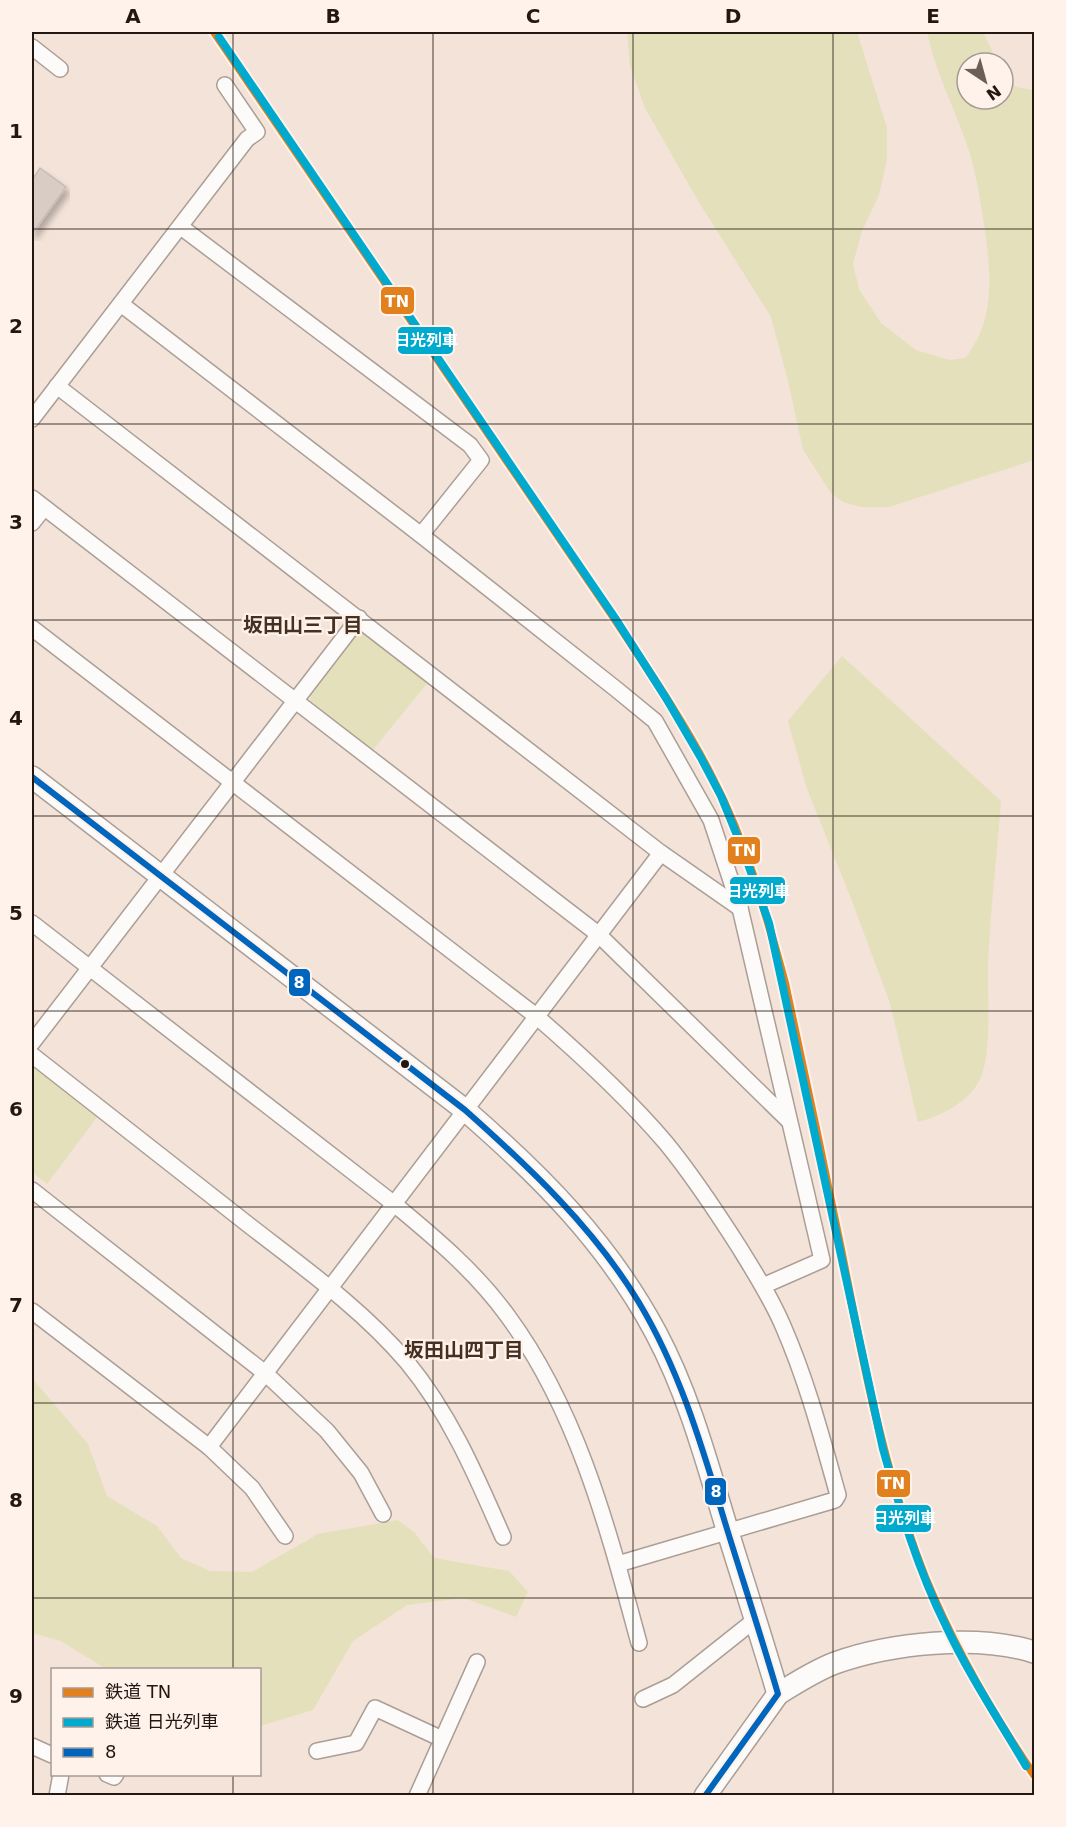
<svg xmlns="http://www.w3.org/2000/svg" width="1066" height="1827" font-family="'DejaVu Sans','Noto Sans JP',sans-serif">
	<defs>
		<filter id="shadow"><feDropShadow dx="3.5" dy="6" stdDeviation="3" flood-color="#0004"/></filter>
	</defs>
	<rect width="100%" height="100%" fill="#f3e3d9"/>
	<g fill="#e5e0bc">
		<path d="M627,32H857L887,128V160L879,195L862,231L853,264L859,289L881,323L916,350L949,360L965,358C998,319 990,263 983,217C979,193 975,168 967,145C954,107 935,71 927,32H983L998,63H967V99H1003V70L1016,87L1034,90V460L889,507H861L843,502L831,493L803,450L788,381L771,317L697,199L645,108L630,66Z"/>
		<polygon points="363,632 429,681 372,751 314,706 311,702 310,693 353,638"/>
		<path d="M842,656L1001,801C997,856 990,911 988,965C987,995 993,1059 978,1083C966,1103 941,1116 918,1122L890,1003L852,901L807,789L788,721Z"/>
		<polygon points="32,1063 100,1113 47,1184 32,1172"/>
		<polygon points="32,1378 88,1444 107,1496 157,1526 181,1558 210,1571 252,1572 318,1534 398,1520 414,1532 434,1558 509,1571 528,1592 516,1617 464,1598 407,1605 353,1641 313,1710 260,1726 260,1670 106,1669 61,1641 32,1633"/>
	</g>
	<polygon fill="#d9ccc4" stroke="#c8bbb3" stroke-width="1.5" filter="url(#shadow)" points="40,168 66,187 32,234 32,180"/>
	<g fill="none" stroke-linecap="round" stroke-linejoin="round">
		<defs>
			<g id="street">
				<polyline points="32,47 60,69"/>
				<polyline points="181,227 470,445 481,460 421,535"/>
				<polyline points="121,304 421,535 616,689 655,721 711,820 740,908 822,1260 763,1286"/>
				<polyline points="57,386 661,853 740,908"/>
				<polyline points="32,419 247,139 257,132 225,85"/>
				<polyline points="32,498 598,934 788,1120"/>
				<polyline points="32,523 44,508"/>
				<path d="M32,628L536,1016C581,1055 627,1097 666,1143C693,1176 716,1211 739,1247C755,1273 771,1298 783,1326C807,1381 822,1438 838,1495L835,1500L618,1564"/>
				<path d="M32,923L393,1203C434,1237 475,1271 507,1315C578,1411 608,1529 639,1643"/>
				<polyline points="32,1043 359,618"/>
				<path d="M32,1055C104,1112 177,1169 250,1226C304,1268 362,1309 407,1362C450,1414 476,1475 503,1537"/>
				<polyline points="32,1190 265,1373 327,1431 361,1473 383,1514"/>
				<polyline points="32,1311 209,1447 252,1488 285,1536"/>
				<polyline points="209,1447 661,853"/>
				<polyline points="643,1699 673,1685 756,1619"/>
				<polyline points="32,1746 52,1755"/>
				<polyline points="317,1751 356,1743 375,1708 442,1739"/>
				<polyline points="107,1774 114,1777 116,1774"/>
				<polyline points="57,1796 61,1774"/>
				<polyline points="417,1796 477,1662"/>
			</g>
			<g id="secondary">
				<path d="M32,777L465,1110C541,1176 608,1243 656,1333C689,1395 707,1463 727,1529C744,1584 762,1639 778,1694L705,1796"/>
				<path d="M778,1694C796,1683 814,1671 835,1663C891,1643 977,1634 1034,1652"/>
			</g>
		</defs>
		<use href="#street" stroke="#aa9e96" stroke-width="18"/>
		<use href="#secondary" stroke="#aa9e96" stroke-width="24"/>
		<use href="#street" stroke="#fdfbf9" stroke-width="15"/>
		<use href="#secondary" stroke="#fdfbf9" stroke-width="21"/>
		<defs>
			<path id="bus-1" d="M32,777L465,1110C529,1167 593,1227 638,1301C681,1372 703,1450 727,1529C744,1584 762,1639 778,1694L705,1796"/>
		</defs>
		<use href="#bus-1" stroke="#fef2eb" stroke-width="10"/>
		<use href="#bus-1" stroke="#0065bd" stroke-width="6"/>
		<defs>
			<path id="rail-1" d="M214,32L614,618C648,670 684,722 712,777C746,842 766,913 785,983C804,1072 823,1160 841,1249C863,1360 883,1471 925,1577C954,1647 991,1712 1034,1775"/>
			<path id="rail-2" d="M219,37L615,618L666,698L701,758L721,796L743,850L769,923L883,1449C900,1509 918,1570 946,1626C969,1675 999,1720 1026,1766"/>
		</defs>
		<use href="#rail-1" stroke="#fef2eb" stroke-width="12"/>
		<use href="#rail-2" stroke="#fef2eb" stroke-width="12"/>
		<use href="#rail-1" stroke="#e1801d" stroke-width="8"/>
		<use href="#rail-2" stroke="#00a9ce" stroke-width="8"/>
	</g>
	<path fill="none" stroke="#221811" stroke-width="1.5" stroke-opacity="0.55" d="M233,32V1670M433,32V1796M633,32V1796M833,32V1796M32,229H1034M32,424H1034M32,620H1034M32,816H1034M32,1011H1034M32,1207H1034M32,1403H1034M32,1598H1034M233,1774V1796"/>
	<circle fill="#221811" stroke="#fef2eb" stroke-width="2" cx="405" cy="1064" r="5"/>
	<g text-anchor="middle" stroke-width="4.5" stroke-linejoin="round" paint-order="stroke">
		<g font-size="20" font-weight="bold" fill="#463021" stroke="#fef2eb">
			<text x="303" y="632">坂田山三丁目</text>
			<text x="464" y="1357">坂田山四丁目</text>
		</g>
	</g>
	<g stroke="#fef2eb" stroke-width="2">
		<rect x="380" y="286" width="35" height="29" rx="6" fill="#e1801d"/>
		<rect x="397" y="326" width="57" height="29" rx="6" fill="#00a9ce"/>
		<rect x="727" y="836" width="34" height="29" rx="6" fill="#e1801d"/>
		<rect x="729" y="876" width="57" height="29" rx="6" fill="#00a9ce"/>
		<rect x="288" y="968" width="23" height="29" rx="6" fill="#0065bd"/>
		<rect x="876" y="1469" width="35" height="29" rx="6" fill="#e1801d"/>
		<rect x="704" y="1477" width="23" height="29" rx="6" fill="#0065bd"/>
		<rect x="875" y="1504" width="57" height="29" rx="6" fill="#00a9ce"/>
	</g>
	<g font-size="16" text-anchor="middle" font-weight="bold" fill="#fff">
		<text x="397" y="307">TN</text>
		<text x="426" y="346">日光列車</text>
		<text x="744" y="856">TN</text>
		<text x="758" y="897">日光列車</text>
		<text x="299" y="988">8</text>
		<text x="893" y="1489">TN</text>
		<text x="716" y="1497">8</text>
		<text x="904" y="1524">日光列車</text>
	</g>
	<rect width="1066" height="1827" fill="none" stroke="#fef2eb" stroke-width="66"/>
	<rect x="51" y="1668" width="210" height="108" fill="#fef2eb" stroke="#a69b94" stroke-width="1.5"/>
	<rect x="63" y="1688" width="30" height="9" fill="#e1801d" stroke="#a69b94" stroke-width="1.5"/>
	<text x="105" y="1698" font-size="18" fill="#221811">鉄道 TN</text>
	<rect x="63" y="1718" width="30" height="9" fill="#00a9ce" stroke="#a69b94" stroke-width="1.5"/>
	<text x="105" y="1728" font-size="18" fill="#221811">鉄道 日光列車</text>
	<rect x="63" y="1748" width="30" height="9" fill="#0065bd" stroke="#a69b94" stroke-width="1.5"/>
	<text x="105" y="1758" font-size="18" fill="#221811">8</text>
	<g transform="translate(985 81) rotate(144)"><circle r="28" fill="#fef2eb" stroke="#a69b94" stroke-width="1.5"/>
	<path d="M0-4.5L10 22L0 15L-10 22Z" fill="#6b5f57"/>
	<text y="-9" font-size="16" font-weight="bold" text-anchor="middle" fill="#221811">N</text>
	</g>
	<rect x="33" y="33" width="1000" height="1761" fill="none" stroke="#221811" stroke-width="2"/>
	<g font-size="20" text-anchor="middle" font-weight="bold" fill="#221811">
		<text x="133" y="23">A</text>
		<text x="333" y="23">B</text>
		<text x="533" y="23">C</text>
		<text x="733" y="23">D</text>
		<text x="933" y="23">E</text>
		<text x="16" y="138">1</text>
		<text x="16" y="333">2</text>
		<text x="16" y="529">3</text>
		<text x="16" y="725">4</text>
		<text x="16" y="920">5</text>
		<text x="16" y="1116">6</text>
		<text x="16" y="1312">7</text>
		<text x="16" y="1507">8</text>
		<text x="16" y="1703">9</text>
	</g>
</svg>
